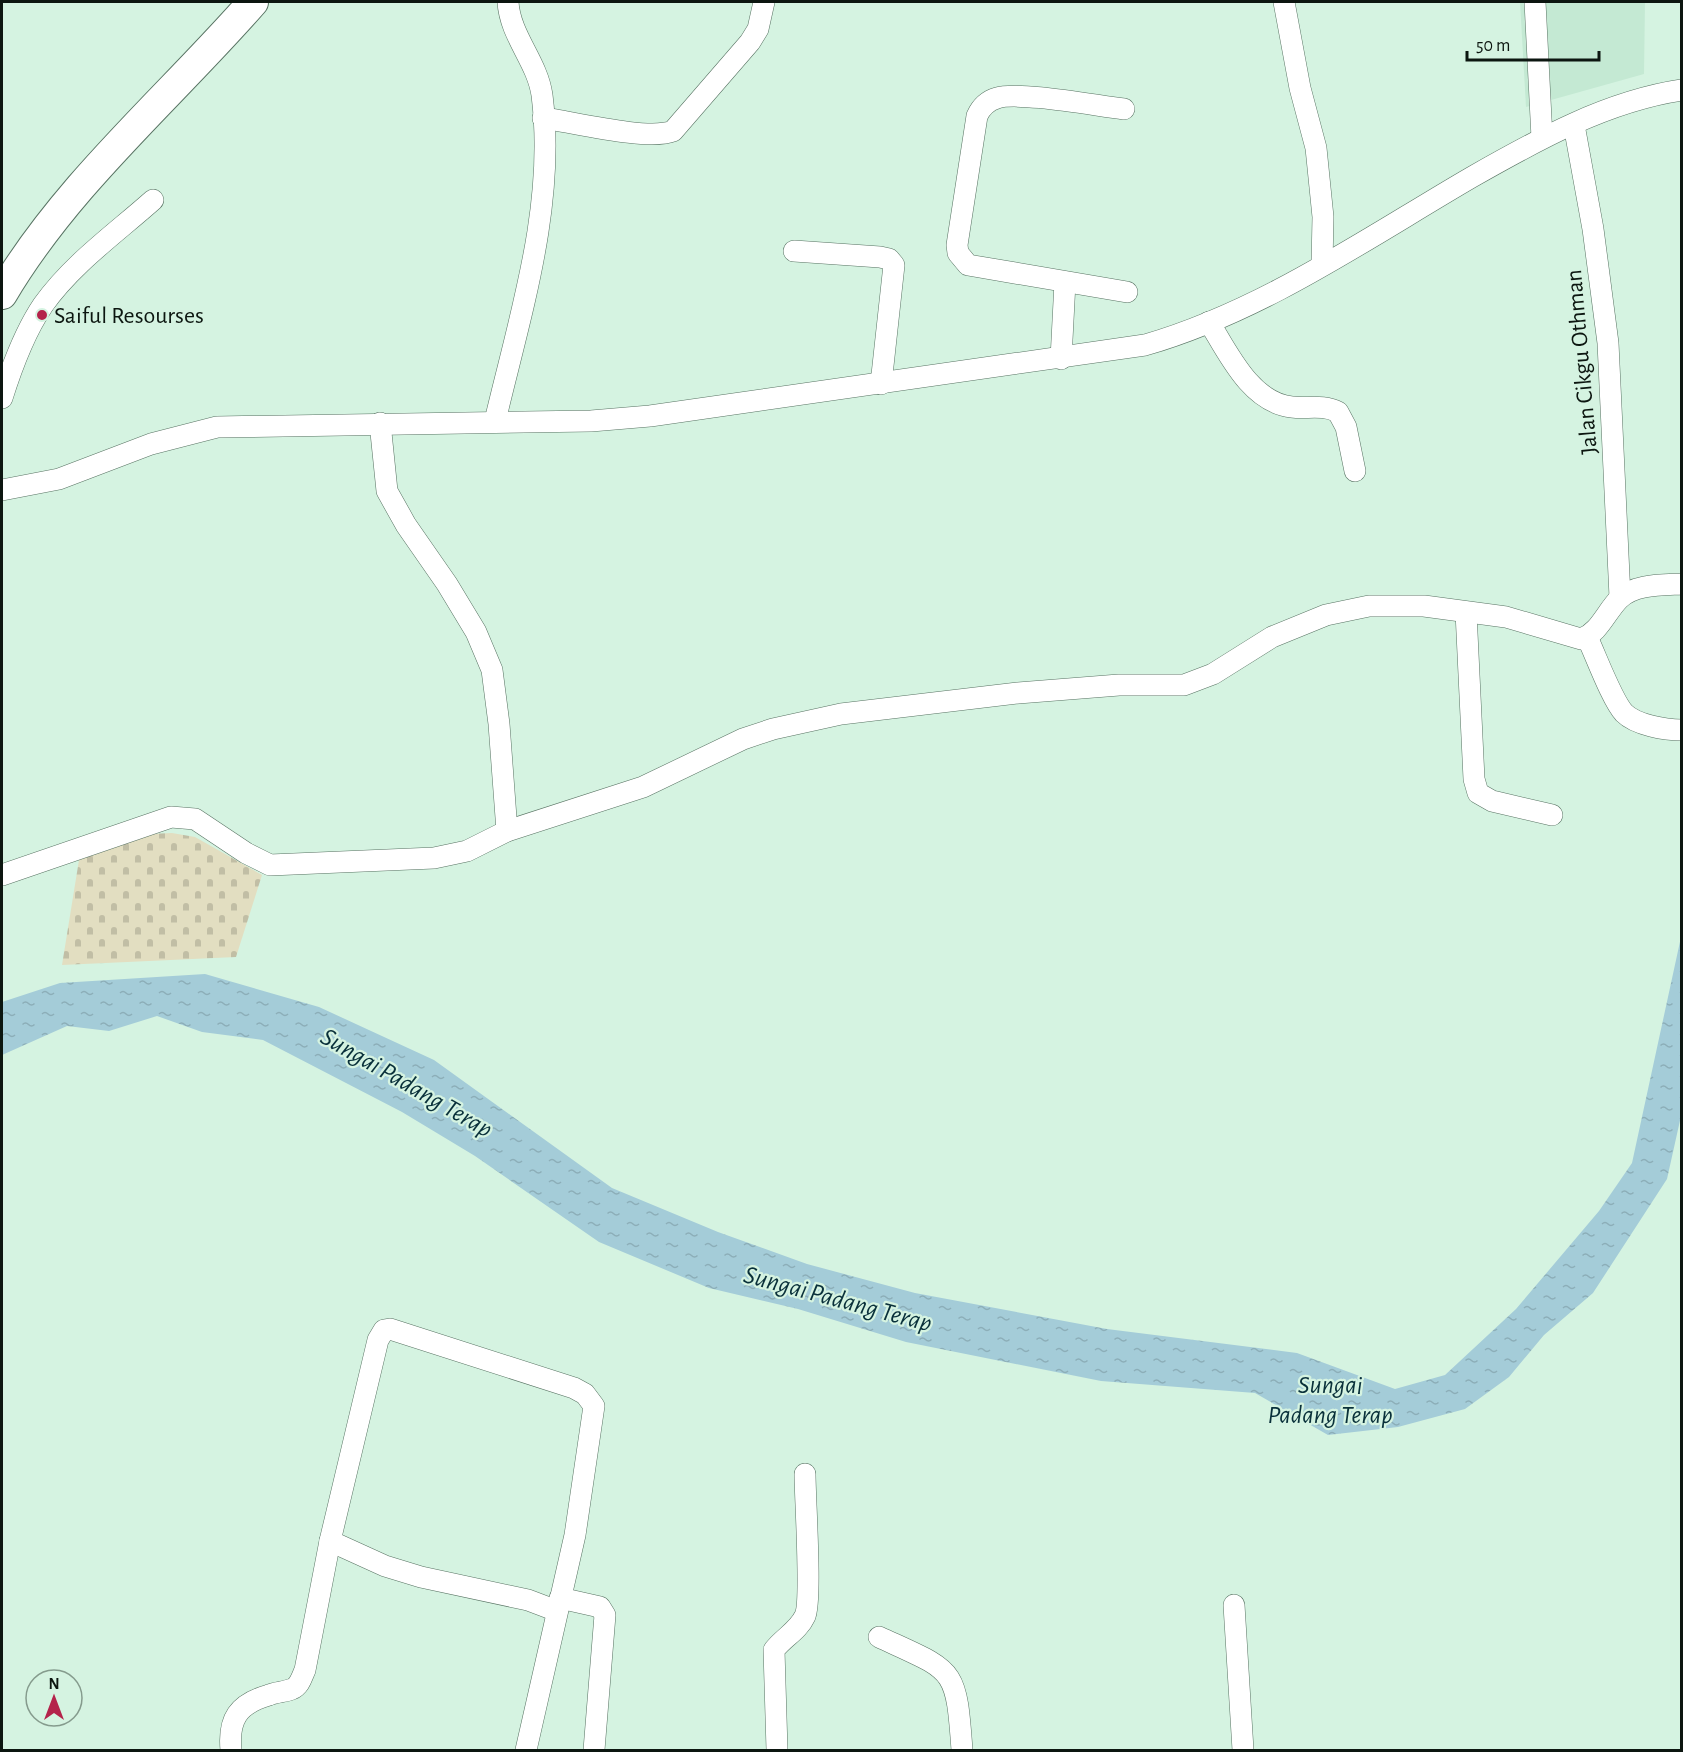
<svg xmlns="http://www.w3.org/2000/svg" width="1683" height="1752" font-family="'Alegreya Sans',sans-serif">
	<defs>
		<pattern id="cemetery-stones" width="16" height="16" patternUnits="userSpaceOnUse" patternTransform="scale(1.5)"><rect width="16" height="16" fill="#e2dec1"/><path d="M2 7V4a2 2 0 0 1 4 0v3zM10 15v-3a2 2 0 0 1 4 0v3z" fill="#c1bea5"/></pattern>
		<pattern id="water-ripples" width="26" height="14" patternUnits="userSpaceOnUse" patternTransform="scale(1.5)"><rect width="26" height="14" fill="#a4ccd8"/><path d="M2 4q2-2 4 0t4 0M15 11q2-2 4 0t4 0" fill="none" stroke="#8caeb8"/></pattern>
	</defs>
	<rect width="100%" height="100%" fill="#d5f3e1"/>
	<polygon fill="#c4e9d3" points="1520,2 1645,2 1644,74 1526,107"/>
	<polygon fill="url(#cemetery-stones)" points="172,833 195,837 262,875 236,957 62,965 79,860 149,834"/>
	<polygon fill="url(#water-ripples)" points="1681,937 1681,1116 1667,1179 1593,1293 1544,1335 1509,1377 1465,1409 1398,1427 1328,1435 1255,1393 1101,1381 906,1342 798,1309 709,1288 599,1242 475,1156 402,1112 263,1040 202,1032 157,1016 109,1031 67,1026 2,1055 2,1002 60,983 205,974 319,1007 434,1060 612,1188 718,1232 807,1264 915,1293 1107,1329 1297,1353 1395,1389 1445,1375 1516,1309 1599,1211 1632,1163"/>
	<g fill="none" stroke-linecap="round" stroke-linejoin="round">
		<defs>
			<g id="minor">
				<polyline points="1284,2 1300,88 1316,148 1323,217 1322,265"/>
				<polyline points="1535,2 1542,138"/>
				<path d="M1124,109C1097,106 1019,91 997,98C987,101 981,107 977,116L957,245L958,253L968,265L1127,292"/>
				<path d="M543,118C573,122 648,141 673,131L750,42L758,29L764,2"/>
				<polyline points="1574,125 1593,229 1608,343 1620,597"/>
				<polyline points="794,251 880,257 889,259 894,265 881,384"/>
				<path d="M1209,322C1228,353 1251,403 1292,407C1307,409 1323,404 1338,412L1346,427L1355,471"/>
				<polyline points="1061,359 1065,282"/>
				<path d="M2,398C12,366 24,333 43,305C72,264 116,233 153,200"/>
				<path d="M495,421C520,315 556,205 542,95C537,61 510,36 508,2"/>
				<polyline points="380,423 387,491 406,525 447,584 476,632 492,670 499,724 507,831"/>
				<path d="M2,490L59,479L151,444L217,427L591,421L650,416L1145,345C1263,311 1367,238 1472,177C1537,140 1607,101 1682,90"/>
				<polyline points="1466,612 1474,779 1478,793 1492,801 1552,815"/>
				<path d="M1587,637C1596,656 1612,700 1624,713C1636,725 1665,730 1682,730"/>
				<path d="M2,875L171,817L195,819L246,853L270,865L434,858L467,851L507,831L643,787L743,739L773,729L841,714L1018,693L1119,685H1184L1213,674L1272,637L1326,615L1369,606H1424L1506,617L1581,639C1599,633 1606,612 1619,599C1634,584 1661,585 1682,584"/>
				<polyline points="330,1541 385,1566 421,1577 528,1600 557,1611"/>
				<polyline points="560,1598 600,1607 605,1615 594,1750"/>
				<polyline points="1234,1605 1243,1750"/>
				<path d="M879,1637C955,1672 956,1666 962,1750"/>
				<path d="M231,1750C228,1719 238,1704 269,1695C276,1692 285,1692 292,1689C300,1686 302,1676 305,1670L330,1541L378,1340L384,1330L390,1329L574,1388L585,1394L594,1406L575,1535L526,1750"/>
				<path d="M777,1750L774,1650C784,1637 798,1631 805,1616C812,1601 805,1498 805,1474"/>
			</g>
			<path id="highway" d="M2,294C67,184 169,98 253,2"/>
		</defs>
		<use href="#minor" stroke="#587363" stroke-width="22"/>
		<use href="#highway" stroke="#587363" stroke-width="32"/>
		<use href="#minor" stroke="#fff" stroke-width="21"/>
		<use href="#highway" stroke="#fff" stroke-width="30"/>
	</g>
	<circle fill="#b4234b" stroke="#d5f3e1" stroke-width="2" cx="42" cy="315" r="6"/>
	<g text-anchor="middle" stroke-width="4.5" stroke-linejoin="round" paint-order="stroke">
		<g font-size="24" fill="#0c1610" stroke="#d5f3e1" text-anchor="start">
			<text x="54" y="323">Saiful Resourses</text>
		</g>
		<g font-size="24" fill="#0c1610" stroke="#d5f3e1">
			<text transform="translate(1581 362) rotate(-95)" y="8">Jalan Cikgu Othman</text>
		</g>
		<g font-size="26" font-style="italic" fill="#09303a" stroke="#d5f3e1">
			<text transform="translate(407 1082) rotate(30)" y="9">Sungai Padang Terap</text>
			<text transform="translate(838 1298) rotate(15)" y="9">Sungai Padang Terap</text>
			<text x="1330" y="1393">Sungai<tspan x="1330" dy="30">Padang Terap</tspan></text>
		</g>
	</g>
	<rect width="1683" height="1752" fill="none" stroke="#0c1610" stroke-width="6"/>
	<g transform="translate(54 1698)"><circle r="28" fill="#d5f3e1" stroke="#859b8d" stroke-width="1.5"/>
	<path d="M0-4.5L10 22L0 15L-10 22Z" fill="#b4234b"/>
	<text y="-9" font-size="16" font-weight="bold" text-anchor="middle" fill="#0c1610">N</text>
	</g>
	<path d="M1467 51v9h132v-9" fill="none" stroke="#0c1610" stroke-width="3"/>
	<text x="1476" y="51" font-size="18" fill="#0c1610" stroke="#d5f3e1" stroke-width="4.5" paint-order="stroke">50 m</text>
</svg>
